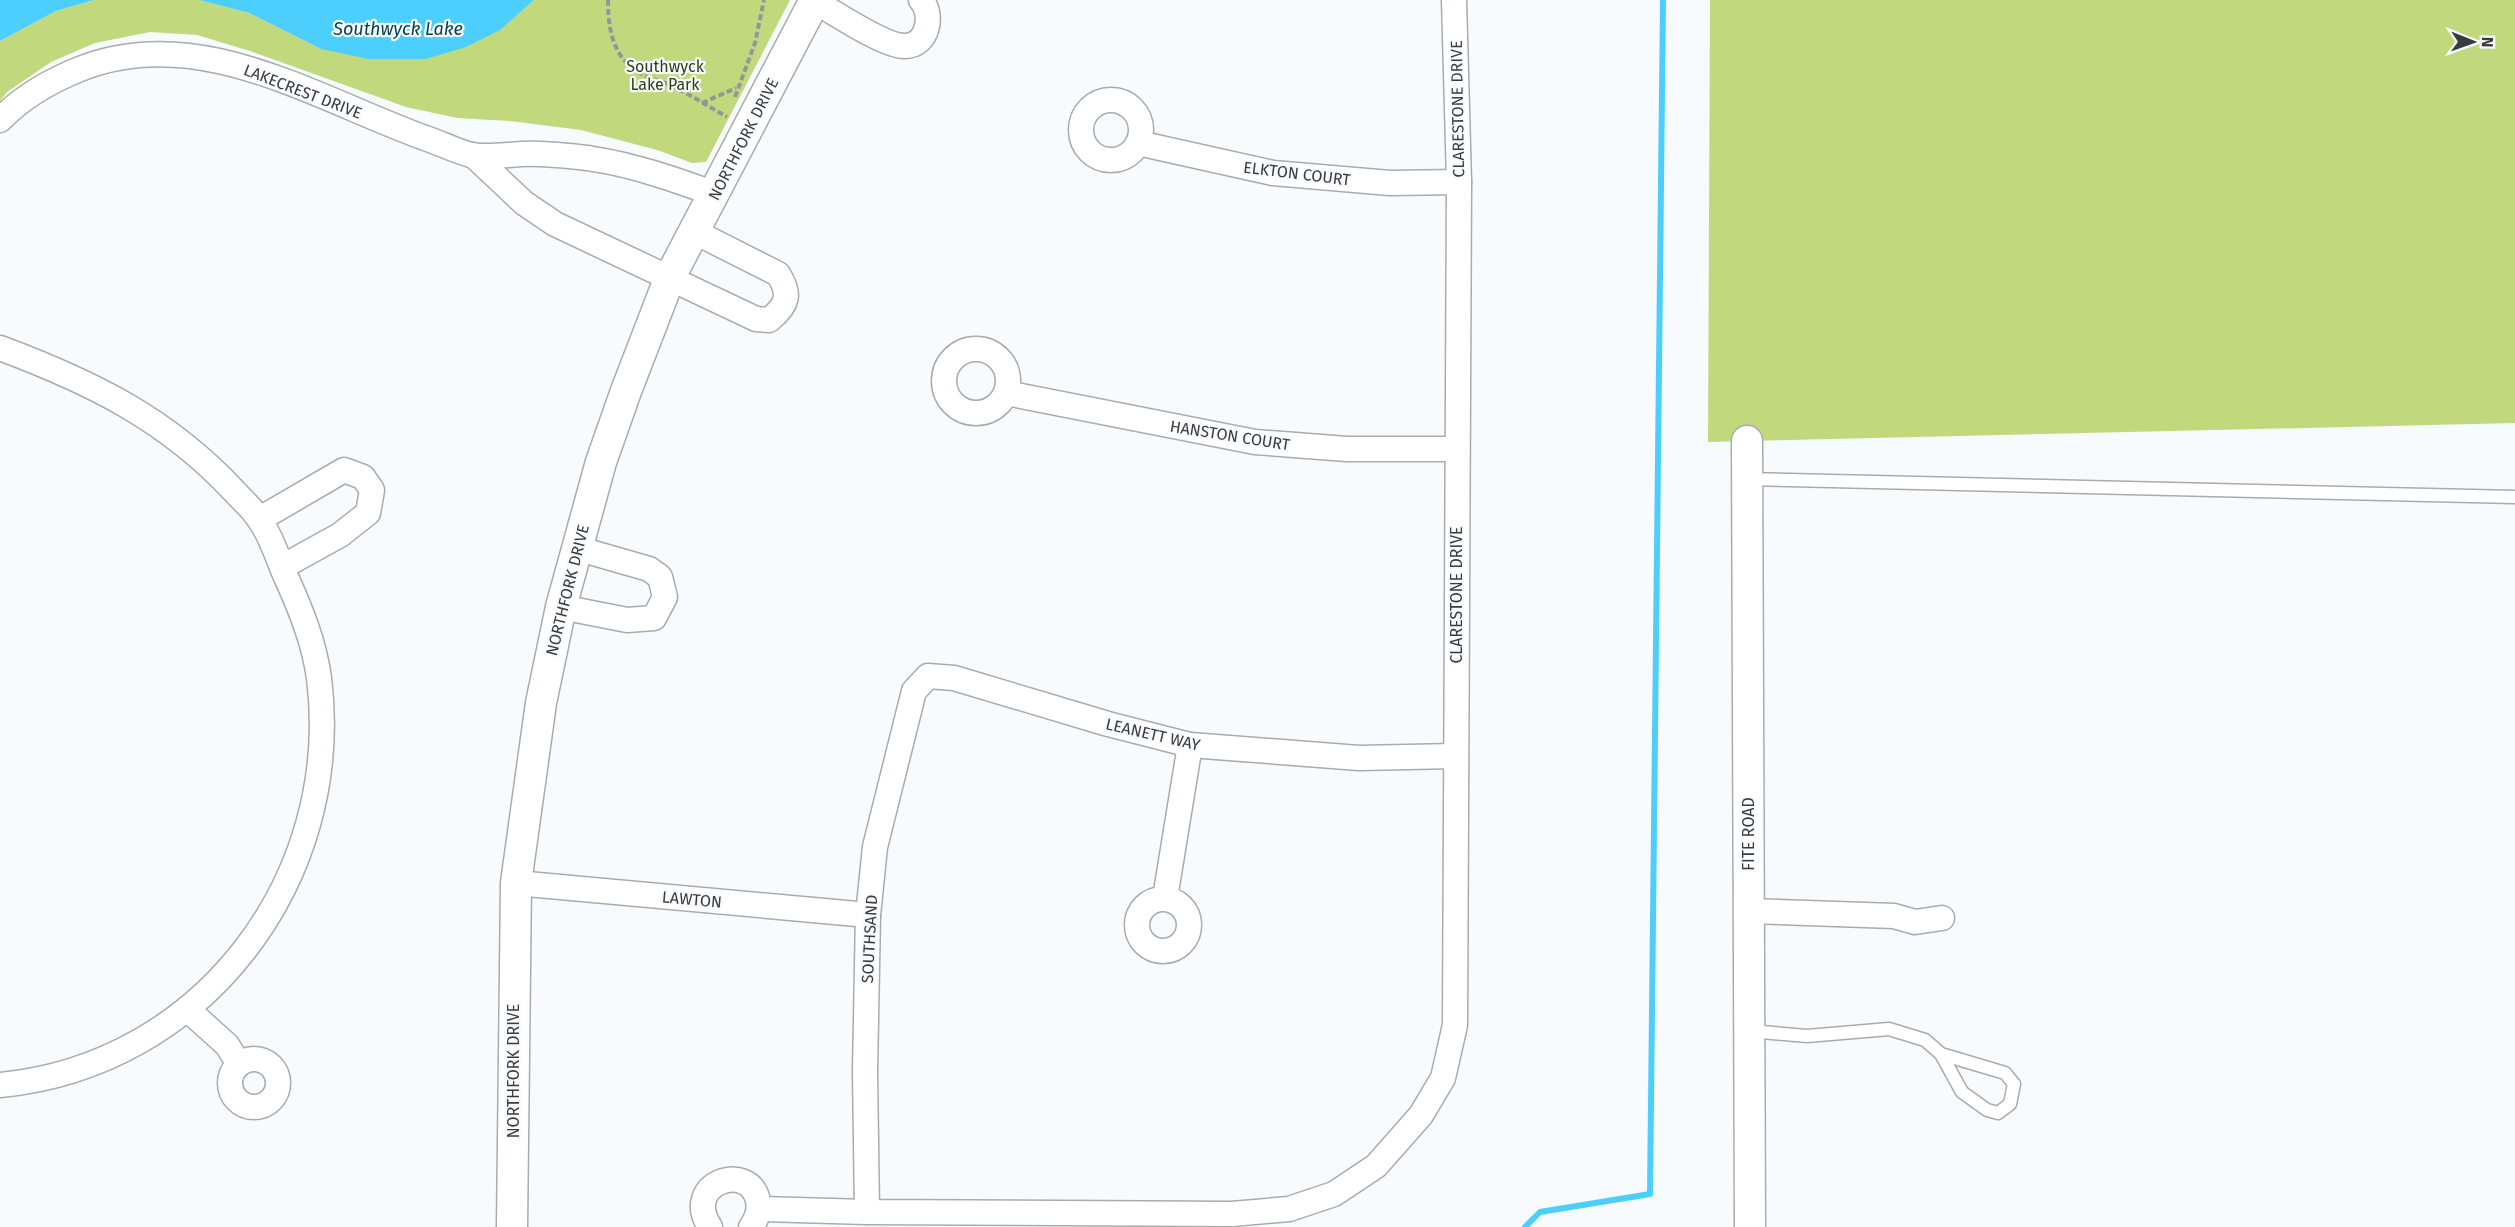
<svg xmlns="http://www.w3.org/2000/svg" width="2515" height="1227" font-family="'Fira Sans',sans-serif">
	<rect width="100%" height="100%" fill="#f7fbfe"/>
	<g fill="#c1d97c">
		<polygon points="94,0 199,0 249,13 321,49 499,30 534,0 790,0 706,162 692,163 657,150 581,130 510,121 457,118 406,107 250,51 197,35 150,32 95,43 51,62 7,92 0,101 0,41 56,11"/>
		<polygon points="1710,0 2515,0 2515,423 1708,442"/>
	</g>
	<g fill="#4ccffc">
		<polygon points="0,0 94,0 56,11 0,41"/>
		<polygon points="199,0 534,0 500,30 466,47 426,59 368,59 321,49 249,13"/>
	</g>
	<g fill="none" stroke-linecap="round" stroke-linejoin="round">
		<polyline stroke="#4ccffc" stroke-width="6" points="1525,1227 1540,1212 1650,1194 1663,0"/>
		<defs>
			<g id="service">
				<polyline points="1747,479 2515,497"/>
				<polyline points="1750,1031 1807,1036 1889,1029 1925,1040 1941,1054 1962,1092 1987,1110 1998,1113 2010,1104 2014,1084 2005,1073 1941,1054"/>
			</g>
			<g id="minor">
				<path d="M814,1C834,12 885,47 905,46C928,46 934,14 921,0"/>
				<circle cx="1111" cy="130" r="30"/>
				<path d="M0,120C22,97 50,81 80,69C198,22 315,98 425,138C440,143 456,151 471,155C491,159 518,152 539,154C557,155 576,156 593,159C634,165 676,180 715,194"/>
				<polyline points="1138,143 1273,173 1390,183 1459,182"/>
				<path d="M473,155L524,203L555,224L756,319L769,320C788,305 791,294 778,274L695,232"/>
				<path d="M0,348C91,382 167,419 234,491C242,500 253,509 259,519C271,535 278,559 286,577C301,610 314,642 319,678C344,878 203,1066 0,1085"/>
				<circle cx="976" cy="381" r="32"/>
				<polyline points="1006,393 1255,442 1347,449 1457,449"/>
				<polyline points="260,519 344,470 363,477 372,490 368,513 340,535 282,567"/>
				<polyline points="561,607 627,620 654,618 665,597 660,577 649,569 576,548"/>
				<polyline points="516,883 868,915"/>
				<polyline points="1165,898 1190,745"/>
				<circle cx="1163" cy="925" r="26"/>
				<polyline points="1749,911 1894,916 1915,922 1942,918"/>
				<polyline points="187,1009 227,1045 239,1064"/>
				<circle cx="254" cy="1083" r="24"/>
				<polyline points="759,1209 867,1212 1232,1214 1289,1209 1334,1194 1376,1166 1421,1115 1443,1078 1455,1025 1459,182 1454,0"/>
				<polyline points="867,1212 865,1072 868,915 875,847 914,691 928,676 954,678 1108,724 1190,745 1359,758 1455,756"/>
				<path d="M710,1227C681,1183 750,1160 758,1201C760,1211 757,1219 751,1227"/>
			</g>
			<g id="tertiary">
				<polyline points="1747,441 1750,1227"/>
				<polyline points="512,1227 516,883 541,703 561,607 601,462 626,391 670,277 815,0"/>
			</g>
		</defs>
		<use href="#service" stroke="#a8acae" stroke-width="15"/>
		<use href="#minor" stroke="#a8acae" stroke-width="27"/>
		<use href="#tertiary" stroke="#a8acae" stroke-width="33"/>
		<g stroke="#949799" stroke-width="4" stroke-dasharray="6 3" stroke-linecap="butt">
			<path d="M608,0C608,27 612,54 635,70C646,78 659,80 670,85C689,94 708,106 727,117"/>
			<polyline points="735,97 755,43 764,0"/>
			<polyline points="702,103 736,88"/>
		</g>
		<use href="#service" stroke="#fff" stroke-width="12"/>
		<use href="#minor" stroke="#fff" stroke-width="24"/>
		<use href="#tertiary" stroke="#fff" stroke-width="30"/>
	</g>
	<g text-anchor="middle" stroke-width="4.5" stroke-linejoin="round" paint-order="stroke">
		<g font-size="16" fill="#333c13" stroke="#f7fbfe">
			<text x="665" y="72">Southwyck<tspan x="665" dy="18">Lake Park</tspan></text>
		</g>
		<g font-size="16" fill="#393b3c" stroke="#f7fbfe">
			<text transform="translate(303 91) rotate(21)" y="6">LAKECREST DRIVE</text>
			<text transform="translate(1457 109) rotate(-91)" y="6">CLARESTONE DRIVE</text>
			<text transform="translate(743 139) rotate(-63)" y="6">NORTHFORK DRIVE</text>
			<text transform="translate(1297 173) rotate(7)" y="6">ELKTON COURT</text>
			<text transform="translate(1230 435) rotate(9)" y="6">HANSTON COURT</text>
			<text transform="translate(567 590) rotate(-76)" y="6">NORTHFORK DRIVE</text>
			<text transform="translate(1456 595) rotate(-90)" y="6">CLARESTONE DRIVE</text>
			<text transform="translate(1153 734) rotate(13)" y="6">LEANETT WAY</text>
			<text transform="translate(1748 834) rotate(-90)" y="6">FITE ROAD</text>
			<text transform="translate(692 899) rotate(5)" y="6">LAWTON</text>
			<text transform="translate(869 939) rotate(-87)" y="6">SOUTHSAND</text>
			<text transform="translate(513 1071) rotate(-90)" y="6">NORTHFORK DRIVE</text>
		</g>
		<g font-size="18" font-style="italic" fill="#054153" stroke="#f7fbfe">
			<text x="398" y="35">Southwyck Lake</text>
		</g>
	</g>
	<g transform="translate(2473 42) rotate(91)" stroke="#f7fbfe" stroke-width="4.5" paint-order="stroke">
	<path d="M0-4.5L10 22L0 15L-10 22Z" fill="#393b3c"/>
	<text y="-9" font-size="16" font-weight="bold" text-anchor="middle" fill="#393b3c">N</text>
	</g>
</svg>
